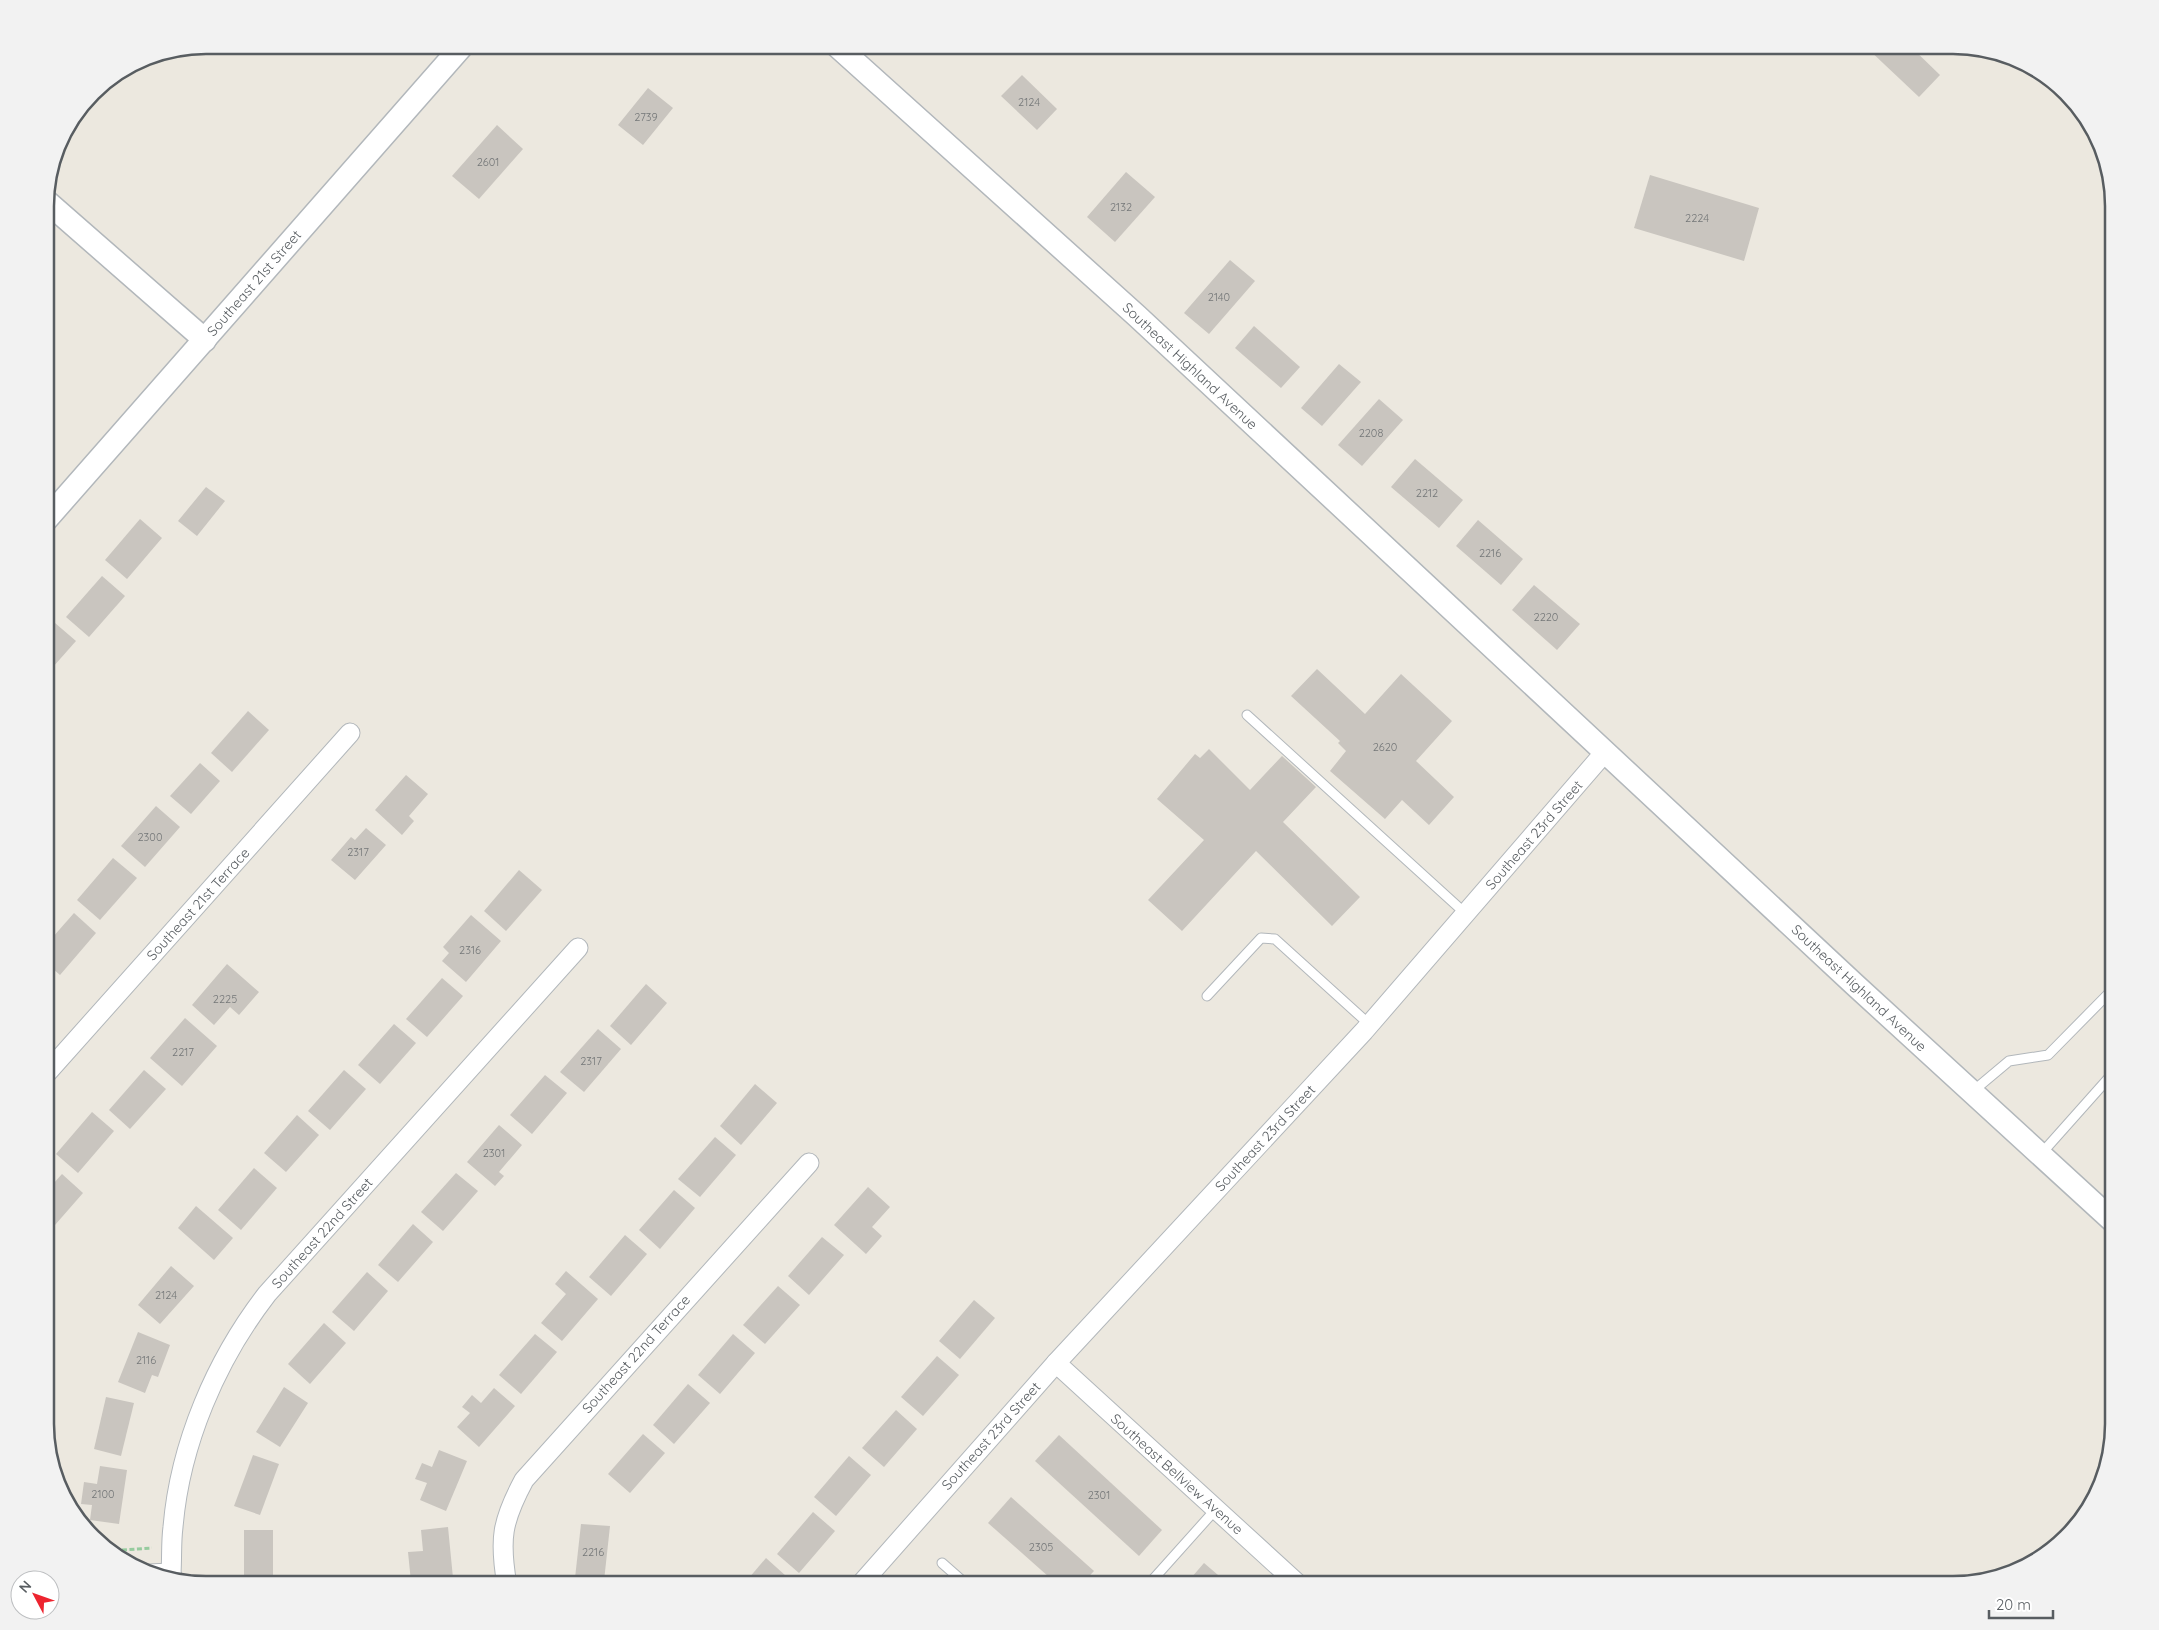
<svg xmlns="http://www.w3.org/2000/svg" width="2159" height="1630" font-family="Quicksand,sans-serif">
	<rect width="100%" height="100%" fill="#ece8df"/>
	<g fill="#c9c5bf">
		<polygon points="1868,45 1909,45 1940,75 1919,97 1866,47"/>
		<polygon points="1022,75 1057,109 1037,130 1001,96"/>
		<polygon points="648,88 673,108 643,145 618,125"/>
		<polygon points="497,125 523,149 479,199 452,176"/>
		<polygon points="1126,172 1155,197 1115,242 1087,217"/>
		<polygon points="1650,175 1759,208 1744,261 1634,228"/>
		<polygon points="1230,260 1255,281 1209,334 1184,313"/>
		<polygon points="1254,326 1300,367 1281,388 1235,348"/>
		<polygon points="1339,364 1361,382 1322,426 1301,408"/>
		<polygon points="1379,399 1403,420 1362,466 1338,445"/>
		<polygon points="1415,459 1463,500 1439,528 1391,487"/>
		<polygon points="206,487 225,501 197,536 178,521"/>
		<polygon points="140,519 162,538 127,579 105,560"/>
		<polygon points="1478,520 1523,559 1501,585 1456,546"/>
		<polygon points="102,576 125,596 89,637 66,617"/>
		<polygon points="1534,585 1580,624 1557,650 1512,610"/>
		<polygon points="55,623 76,641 45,676 45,635"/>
		<polygon points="1317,669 1365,714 1401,674 1452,721 1416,761 1454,797 1429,825 1402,800 1385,819 1330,771 1346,751 1338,743 1340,741 1291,696"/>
		<polygon points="248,711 269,730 232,772 211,753"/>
		<polygon points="1209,749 1250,790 1282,756 1316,787 1283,822 1360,897 1332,926 1256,851 1182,931 1148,900 1204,840 1157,799 1195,754 1200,758"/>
		<polygon points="200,763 220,781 191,814 170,796"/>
		<polygon points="406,775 428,794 409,816 414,821 402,835 375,810"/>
		<polygon points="156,806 180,827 145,867 121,846"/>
		<polygon points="366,828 386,845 355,880 331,860 351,837 355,840"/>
		<polygon points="113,858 137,878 100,920 77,900"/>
		<polygon points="519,870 542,890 506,931 484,911"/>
		<polygon points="74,913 96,933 60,975 45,962 45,946"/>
		<polygon points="471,915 501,941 466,982 442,961 449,953 443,947"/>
		<polygon points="227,964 259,992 239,1015 230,1007 214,1025 192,1005"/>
		<polygon points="442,978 463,996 427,1037 406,1019"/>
		<polygon points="646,984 667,1003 631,1045 610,1026"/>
		<polygon points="185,1018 217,1046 182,1086 150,1058"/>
		<polygon points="394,1024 416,1043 380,1084 358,1065"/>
		<polygon points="598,1029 621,1049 584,1092 560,1072"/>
		<polygon points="144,1070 166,1089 130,1129 109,1110"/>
		<polygon points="344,1070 366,1089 330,1130 308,1111"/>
		<polygon points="545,1075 567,1093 532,1134 510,1115"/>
		<polygon points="755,1084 777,1103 741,1145 720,1126"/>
		<polygon points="92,1112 114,1131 78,1173 56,1154"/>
		<polygon points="297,1115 319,1135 286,1172 264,1153"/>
		<polygon points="499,1125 522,1145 499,1172 504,1176 495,1186 467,1162"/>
		<polygon points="715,1137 736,1155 700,1197 678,1179"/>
		<polygon points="254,1168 277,1188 241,1230 218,1210"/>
		<polygon points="456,1173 478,1191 443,1231 421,1212"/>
		<polygon points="62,1174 83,1193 48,1233 45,1231 45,1193"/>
		<polygon points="868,1187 890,1207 872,1227 882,1236 866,1254 834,1225"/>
		<polygon points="674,1190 695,1208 660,1249 639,1230"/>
		<polygon points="196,1206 233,1238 214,1260 178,1228"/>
		<polygon points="413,1224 433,1242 398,1282 378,1265"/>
		<polygon points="625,1235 647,1254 611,1296 589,1277"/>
		<polygon points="822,1237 844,1255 809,1295 788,1276"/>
		<rect x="45" y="1243" width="9" height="30"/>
		<polygon points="171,1266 194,1286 160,1324 138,1305"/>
		<polygon points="566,1271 598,1299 562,1341 541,1323 566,1294 555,1284"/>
		<polygon points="367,1272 388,1291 354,1331 332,1312"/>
		<polygon points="778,1286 800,1305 765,1344 743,1325"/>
		<polygon points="974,1300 995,1318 960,1359 939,1341"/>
		<polygon points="324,1323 346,1343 310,1384 288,1364"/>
		<polygon points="138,1332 170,1345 158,1377 152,1375 145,1393 118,1382"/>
		<polygon points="535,1334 557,1352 521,1394 499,1375"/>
		<polygon points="733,1334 755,1353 720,1394 698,1375"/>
		<polygon points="937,1356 959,1375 923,1416 901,1397"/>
		<polygon points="688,1384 710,1403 674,1444 653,1425"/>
		<polygon points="284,1387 308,1403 280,1447 256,1432"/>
		<polygon points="494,1388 515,1406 479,1447 457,1427 470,1413 462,1407 472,1395 481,1403"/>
		<polygon points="106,1397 134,1403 121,1456 94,1449"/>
		<polygon points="896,1410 917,1429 884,1467 862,1448"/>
		<polygon points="643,1434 665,1453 630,1493 608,1474"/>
		<polygon points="1059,1435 1162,1530 1139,1556 1035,1461"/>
		<polygon points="439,1450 467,1461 446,1511 420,1500 427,1483 415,1479 422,1463 432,1467"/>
		<polygon points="253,1455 279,1464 260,1515 234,1506"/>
		<polygon points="849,1456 871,1475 836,1516 814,1497"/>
		<polygon points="100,1466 127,1470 119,1524 90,1520 92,1505 81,1504 84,1482 97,1484"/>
		<polygon points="1011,1497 1094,1571 1081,1585 1058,1585 988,1523"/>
		<polygon points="813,1512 835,1531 799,1573 777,1554"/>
		<polygon points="581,1524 610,1526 604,1581 575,1578"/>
		<polygon points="448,1527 453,1578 411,1582 408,1552 423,1551 421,1530"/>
		<rect x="244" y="1530" width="29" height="54"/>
		<polygon points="766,1558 786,1576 779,1585 743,1585"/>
		<polygon points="1204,1563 1218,1575 1229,1585 1185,1585"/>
	</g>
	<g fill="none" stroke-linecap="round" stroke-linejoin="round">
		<defs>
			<g id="service">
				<polyline points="1247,715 1466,914"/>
				<polyline points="1207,996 1261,938 1275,939 1370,1025"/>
				<polyline points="1972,1092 2009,1061 2048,1055 2114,988"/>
				<polyline points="2041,1154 2114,1072"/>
				<polyline points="942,1563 967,1585"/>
				<polyline points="1148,1585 1216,1509"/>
			</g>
			<g id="minor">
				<polyline points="45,1075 350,733"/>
				<polyline points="1056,1363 1299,1585"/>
				<polyline points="149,1574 171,1573"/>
				<path d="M173,1580L171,1573C172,1558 171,1542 173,1527C180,1444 216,1360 267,1294L578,948"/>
				<path d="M507,1585C499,1539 502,1521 524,1480L809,1163"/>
				<polyline points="860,1585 1056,1363 1364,1031 1605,752"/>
			</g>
			<g id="tertiary">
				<polyline points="836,45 1137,316 1854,984 2114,1222"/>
				<polyline points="45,200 205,340"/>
				<polyline points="45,521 463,45"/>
			</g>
		</defs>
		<use href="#service" stroke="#b2b7bb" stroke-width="11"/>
		<use href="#minor" stroke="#b2b7bb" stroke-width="21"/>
		<use href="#tertiary" stroke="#b2b7bb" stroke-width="25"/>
		<polyline stroke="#96cb9e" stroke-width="3" stroke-dasharray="5 2.5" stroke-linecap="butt" points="107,1551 152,1548"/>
		<use href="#service" stroke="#fff" stroke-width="9"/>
		<use href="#minor" stroke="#fff" stroke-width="19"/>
		<use href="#tertiary" stroke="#fff" stroke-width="22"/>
	</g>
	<g text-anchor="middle" stroke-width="4" stroke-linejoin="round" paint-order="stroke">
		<g font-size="11" fill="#747778">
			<text x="1029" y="106">2124</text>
			<text x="646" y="121">2739</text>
			<text x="488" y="166">2601</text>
			<text x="1121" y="211">2132</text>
			<text x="1697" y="222">2224</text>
			<text x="1219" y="301">2140</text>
			<text x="1371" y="437">2208</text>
			<text x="1427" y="497">2212</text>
			<text x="1490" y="557">2216</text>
			<text x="1546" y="621">2220</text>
			<text x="1385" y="751">2620</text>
			<text x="150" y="841">2300</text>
			<text x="358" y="856">2317</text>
			<text x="470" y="954">2316</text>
			<text x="225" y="1003">2225</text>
			<text x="183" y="1056">2217</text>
			<text x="591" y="1065">2317</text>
			<text x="494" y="1157">2301</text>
			<text x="166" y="1299">2124</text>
			<text x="146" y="1364">2116</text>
			<text x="103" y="1498">2100</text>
			<text x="1099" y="1499">2301</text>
			<text x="1041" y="1551">2305</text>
			<text x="593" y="1556">2216</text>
		</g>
		<g font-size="14" fill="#585d61" stroke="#fff">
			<text transform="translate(254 283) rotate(-49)" y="5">Southeast 21st Street</text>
			<text transform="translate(1190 366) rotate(43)" y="5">Southeast Highland Avenue</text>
			<text transform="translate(1534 835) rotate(-49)" y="5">Southeast 23rd Street</text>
			<text transform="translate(198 904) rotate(-48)" y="5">Southeast 21st Terrace</text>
			<text transform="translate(1859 988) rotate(43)" y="5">Southeast Highland Avenue</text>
			<text transform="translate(1265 1138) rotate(-47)" y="5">Southeast 23rd Street</text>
			<text transform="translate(322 1233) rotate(-48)" y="5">Southeast 22nd Street</text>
			<text transform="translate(636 1354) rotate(-48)" y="5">Southeast 22nd Terrace</text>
			<text transform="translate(991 1436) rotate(-48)" y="5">Southeast 23rd Street</text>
			<text transform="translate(1177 1474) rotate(42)" y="5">Southeast Bellview Avenue</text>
		</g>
	</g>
	<path d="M0 0H2159V1630H0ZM206 54H1953A152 152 0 0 1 2105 206V1424A152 152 0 0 1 1953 1576H206A152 152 0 0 1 54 1424V206A152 152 0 0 1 206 54Z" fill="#f2f2f2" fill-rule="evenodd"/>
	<path fill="none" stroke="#585d61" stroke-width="2.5" d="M206 54H1953A152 152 0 0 1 2105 206V1424A152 152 0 0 1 1953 1576H206A152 152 0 0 1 54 1424V206A152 152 0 0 1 206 54Z"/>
	<g transform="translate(35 1595) rotate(311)"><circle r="24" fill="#ffffff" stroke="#bcbec0"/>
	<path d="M0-4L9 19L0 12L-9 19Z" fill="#ed242f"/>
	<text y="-8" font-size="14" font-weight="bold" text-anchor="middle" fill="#585d61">N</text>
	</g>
	<path d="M1989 1610v8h64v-8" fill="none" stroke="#585d61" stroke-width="2.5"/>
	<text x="1996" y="1610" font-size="15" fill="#585d61" stroke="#ffffff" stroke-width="4" paint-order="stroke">20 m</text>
</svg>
